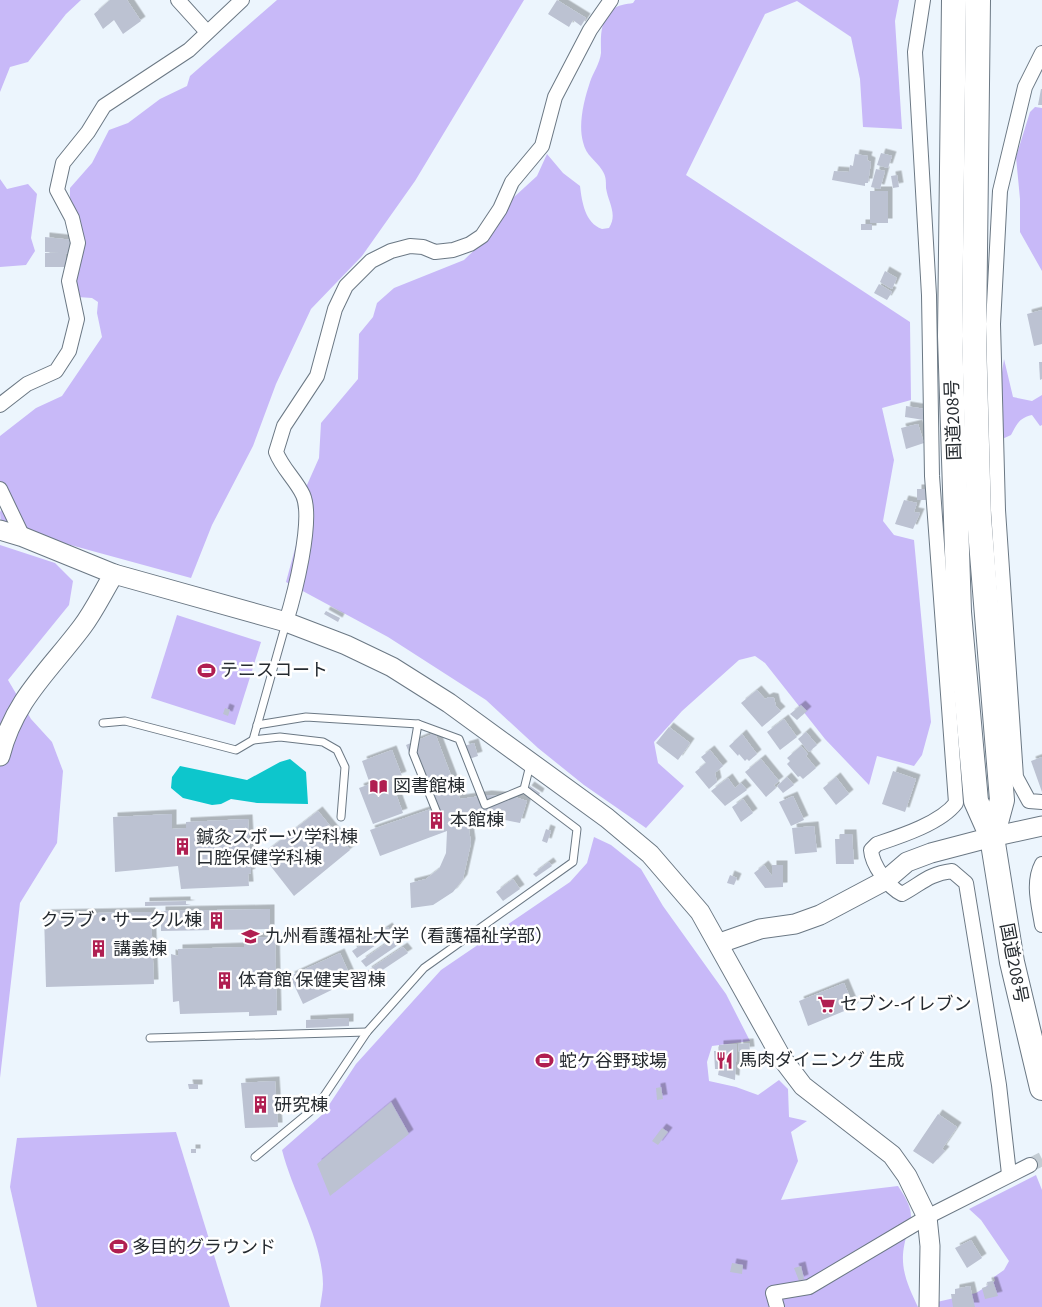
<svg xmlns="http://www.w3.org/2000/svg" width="1042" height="1307" font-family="'Source Sans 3','Noto Sans JP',sans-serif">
	<defs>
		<filter id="shadow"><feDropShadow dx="4.5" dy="-4.5" stdDeviation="0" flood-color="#0004"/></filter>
	</defs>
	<rect width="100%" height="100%" fill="#ecf5fd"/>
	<g fill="#c8b9f8">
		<polygon points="0,0 81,0 66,14 28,62 10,67 0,92"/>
		<polygon points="277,0 524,0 415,181 362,256 311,309 276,384 253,446 212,525 191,578 1,526 0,512 6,502 0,494 0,436 36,408 62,396 102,337 97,313 98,302 92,298 78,297 70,278 81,262 80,255 69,242 70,188 92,163 109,130 128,123 160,99 187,86 190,76"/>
		<path d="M635,0H899L895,21L902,129L863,127L860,79L851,37L797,1L765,14L686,175L910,322L911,400L882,408L894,460L883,521L894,535L914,540L931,722L922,755L914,766L877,756L869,785L825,739L765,663L755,656L739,660L682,711L654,742L658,763L684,786L646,828L584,785L538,748L486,700L388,637L286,582L306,508L307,485L319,458L321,423L358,379L359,334L373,317L377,303L394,288L464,260L496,229L513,198L537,176L547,154L563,173L580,186C582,202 585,223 602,229L609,228C618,214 608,202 606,188C606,180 606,176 602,170C596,160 586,156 583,142C578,124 584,100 590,82C593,73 600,63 601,53C601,39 599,22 612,10C617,5 627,4 633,3Z"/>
		<polygon points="1035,107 1042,108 1042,271 1020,232 1020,199 1016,157 1030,112"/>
		<polygon points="0,179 7,189 28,184 37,194 31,238 35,251 26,265 0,267"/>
		<path d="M1004,359L1013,397L1032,401L1042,395V425L1040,426L1032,415C1019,418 1017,424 1011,435L1000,440L1001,379Z"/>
		<polygon points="0,545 55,563 73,581 69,605 8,680 31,719 52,742 63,771 57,843 20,903 0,1078"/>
		<polygon points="177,615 261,642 235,725 151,698"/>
		<path d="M594,837L611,845L641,869L663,906L726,994L750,1041L712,1046L707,1062L709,1081L736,1087L758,1095L779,1080L788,1089L789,1117L807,1121L791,1132L798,1161L781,1200L898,1186C922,1221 906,1221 903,1255C902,1274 910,1290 918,1307H320C321,1300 323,1291 323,1284C322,1238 293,1194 282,1150L323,1114L356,1064L441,970L570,882L587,863Z"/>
		<polygon points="176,1132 230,1307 37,1307 10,1187 17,1138"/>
		<polygon points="1036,1175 1042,1190 1042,1307 936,1307 937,1302 976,1293 995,1281 994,1277 1004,1270 1009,1261 981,1220 969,1209"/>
	</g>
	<polygon fill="#0dc6cc" points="290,759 306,772 308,804 257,803 231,799 221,804 212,805 183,798 171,788 172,777 180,766 247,780 280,762"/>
	<g fill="#bcc2d2" filter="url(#shadow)">
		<polygon points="110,0 127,0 141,21 123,34 114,20 103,29 94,14"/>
		<polygon points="557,0 586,18 581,26 573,20 569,27 548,14"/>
		<polygon points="1041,89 1042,89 1042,105 1038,105"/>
		<polygon points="881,153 892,156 888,168 877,165"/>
		<polygon points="855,154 868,156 867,160 871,162 868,183 865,183 865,186 832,180 834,171 849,172 850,165 853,166"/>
		<polygon points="876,169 885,171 880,189 871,187"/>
		<polygon points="897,175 899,187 893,188 891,176"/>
		<rect x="870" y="191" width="18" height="32"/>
		<rect x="861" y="224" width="11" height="6"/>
		<polygon points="45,237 73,240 74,254 45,252"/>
		<rect x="45" y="253" width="21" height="14"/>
		<polygon points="885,271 897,278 892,289 880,282"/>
		<polygon points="879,284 892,292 887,300 874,293"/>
		<polygon points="1042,310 1042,344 1034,346 1027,314"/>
		<polygon points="1039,362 1042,362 1042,379 1040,380"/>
		<polygon points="906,406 925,409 924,420 905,417"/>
		<polygon points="918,424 924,443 906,449 901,428"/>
		<polygon points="917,489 926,489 927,500 917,500"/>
		<polygon points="904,500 917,503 914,512 920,513 913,529 895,524"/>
		<polygon points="326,611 340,618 338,622 324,614"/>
		<polygon points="757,690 765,699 769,697 774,698 776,706 781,711 762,727 741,703"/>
		<polygon points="801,705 807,711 797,720 790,714"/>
		<polygon points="225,708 230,710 228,716 223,714"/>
		<polygon points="784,719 797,737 780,750 767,732"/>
		<polygon points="669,727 690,743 678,760 656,743"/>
		<polygon points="806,732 817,745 809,752 798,739"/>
		<polygon points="435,733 460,799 487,795 515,797 527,801 520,823 489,817 468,822 471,843 463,879 453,892 433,905 411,908 410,883 426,879 439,869 446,853 447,831 380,856 370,830 431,809 406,745"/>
		<polygon points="742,734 757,754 749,761 747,759 745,761 739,754 738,756 729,746"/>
		<polygon points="474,743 478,756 469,759 464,746"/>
		<polygon points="801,746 808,754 806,756 816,768 803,779 800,776 798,777 787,764 790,761 787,758"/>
		<polygon points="392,750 402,776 391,780 403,813 373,824 359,788 370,784 362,761"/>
		<polygon points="710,750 723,766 715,773 717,782 709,789 695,772 706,763 701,757"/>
		<polygon points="1042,757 1042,792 1031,761"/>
		<polygon points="761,759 779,781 774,785 776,788 766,797 745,772"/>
		<polygon points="893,771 916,779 905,812 882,804"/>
		<polygon points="787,777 794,785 783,793 777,786"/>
		<polygon points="836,777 849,794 836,805 823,788"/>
		<polygon points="728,778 735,788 741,783 747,790 725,806 711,791"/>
		<polygon points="530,786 540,793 538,797 527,790"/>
		<polygon points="793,796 804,820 791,826 779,802"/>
		<polygon points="743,799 753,813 741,822 732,807"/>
		<polygon points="318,811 350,850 294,896 262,855"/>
		<polygon points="172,814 172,829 186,828 186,822 248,819 251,873 248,874 249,886 181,889 178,866 115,872 113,817"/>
		<polygon points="814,826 817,852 795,854 792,828"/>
		<polygon points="546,829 551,831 547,843 542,841"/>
		<polygon points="840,834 852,834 854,864 836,864 835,839 840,839"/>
		<polygon points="549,862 552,866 536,877 533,874"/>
		<polygon points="764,865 772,876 772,865 783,865 783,887 765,888 754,873"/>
		<polygon points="730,875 737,878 734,885 727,883"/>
		<polygon points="513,879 520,889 503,901 496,892"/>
		<polygon points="186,901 186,904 191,905 145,906 145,902"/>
		<polygon points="270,909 270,929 161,931 161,911"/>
		<polygon points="151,912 154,984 46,987 44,914"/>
		<polygon points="388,927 392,934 357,958 352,951"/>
		<polygon points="397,936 401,943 366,967 361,961"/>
		<polygon points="275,937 277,1015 249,1016 249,1012 180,1014 179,1001 173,1002 171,954 178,956 178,949 244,947 244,938"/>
		<polygon points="403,947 408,953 372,977 367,971"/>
		<polygon points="340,953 352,980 303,1004 290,976"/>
		<polygon points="844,983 854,1007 808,1026 799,1001"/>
		<polygon points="349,1018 349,1026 306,1028 306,1020"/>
		<polygon points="749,1043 750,1051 739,1052 738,1044"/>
		<polygon points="737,1044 735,1080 718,1075 719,1069 715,1069 714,1051 719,1051 719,1045"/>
		<polygon points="275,1081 278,1127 245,1128 241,1083"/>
		<polygon points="188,1084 198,1084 198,1089 189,1089"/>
		<polygon points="661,1087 663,1099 657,1100 656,1088"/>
		<polygon points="391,1102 409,1134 330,1196 317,1164"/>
		<polygon points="938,1114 957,1127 942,1149 945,1151 933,1164 913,1151"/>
		<polygon points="662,1128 668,1132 658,1145 652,1141"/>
		<rect x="191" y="1149" width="5" height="4"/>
		<polygon points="971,1240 982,1258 967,1268 955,1248"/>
		<polygon points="732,1263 743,1265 742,1274 730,1272"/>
		<polygon points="801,1266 804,1279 799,1281 794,1268"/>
		<polygon points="993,1281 998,1296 985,1299 982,1288 988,1286 987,1282"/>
		<polygon points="970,1286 975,1307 953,1307 951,1294 955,1294 955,1289"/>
	</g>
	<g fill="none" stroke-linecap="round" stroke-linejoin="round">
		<polyline stroke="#c4cdd4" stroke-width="14" stroke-dasharray="14 7" stroke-linecap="butt" points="1030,1165 1042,1159"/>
		<defs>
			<g id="lane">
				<polyline points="103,723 125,721 236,750 253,740 280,737 323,742 337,750 345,767 341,817"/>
				<polyline points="418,724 413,753 439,818"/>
				<polyline points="257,725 306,717 418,724 459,739 485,805 524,789 530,765"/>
				<polyline points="253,740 286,623"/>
				<polyline points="150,1038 367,1032"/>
				<polyline points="255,1157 318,1105 367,1032 424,968 573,862 577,829 524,789"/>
			</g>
			<g id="street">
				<polyline points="178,0 207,32"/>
				<path d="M923,0L915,52L929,295L932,476L956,803C941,823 901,836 877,844L871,850C872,865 888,887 902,894C921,884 928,874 952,871L966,883L999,1085L1009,1174"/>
				<polyline points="1042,53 1025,87 1000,191 993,324 998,510 1016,777 1029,801 1042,802"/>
				<polyline points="0,405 27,384 56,371 69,351 77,319 69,281 78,243 72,218 57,190 63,163 88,132 104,106 189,50 242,0"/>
				<polyline points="0,489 23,537"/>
				<path d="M286,622C294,596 314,520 303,495C296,480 282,468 276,452L284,426L317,376L335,309L346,286L371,261L391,251L410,246L423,247L435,252L453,250L470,244L482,236L500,209L512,182L542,146L555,97L590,30L611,0"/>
				<path d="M1042,864C1032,883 1039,905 1042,925"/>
				<polyline points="777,1307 773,1293 809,1287 927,1217 1030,1165"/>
			</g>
			<g id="secondary">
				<polyline points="0,530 23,537 114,574 286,622 346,645 392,667 449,703 607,818 650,854 700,912 781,1057 803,1086 892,1155 907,1176 927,1217 930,1246 929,1307"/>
				<path d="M0,756C14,700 49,671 82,627C94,611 103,592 114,574"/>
				<polyline points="720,943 760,929 795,924 820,915 886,880 907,862 931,853 992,837 1042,826"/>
			</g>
			<g id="highway">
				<polyline points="954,0 950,336 959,612 976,801 992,837 1012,962 1042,1088"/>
				<polyline points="978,0 974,336 979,517 1002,800 992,837"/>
			</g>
		</defs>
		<use href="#lane" stroke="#6b7884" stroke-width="9"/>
		<use href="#street" stroke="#6b7884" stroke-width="16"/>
		<use href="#secondary" stroke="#6b7884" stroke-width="21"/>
		<use href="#highway" stroke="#6b7884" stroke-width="26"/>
		<use href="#lane" stroke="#fff" stroke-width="7"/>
		<use href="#street" stroke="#fff" stroke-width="14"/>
		<use href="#secondary" stroke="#fff" stroke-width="19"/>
		<use href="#highway" stroke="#fff" stroke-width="24"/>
	</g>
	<defs>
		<symbol id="stadium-bare" viewBox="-9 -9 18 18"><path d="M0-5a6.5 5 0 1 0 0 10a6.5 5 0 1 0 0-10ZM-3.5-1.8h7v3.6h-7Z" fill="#b01f51" stroke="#fff" stroke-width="2.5" paint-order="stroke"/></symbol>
		<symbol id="library-bare" viewBox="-9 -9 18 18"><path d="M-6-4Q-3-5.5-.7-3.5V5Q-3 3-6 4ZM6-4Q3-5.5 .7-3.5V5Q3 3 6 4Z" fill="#b01f51" stroke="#fff" stroke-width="2.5" paint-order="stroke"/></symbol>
		<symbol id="building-bare" viewBox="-9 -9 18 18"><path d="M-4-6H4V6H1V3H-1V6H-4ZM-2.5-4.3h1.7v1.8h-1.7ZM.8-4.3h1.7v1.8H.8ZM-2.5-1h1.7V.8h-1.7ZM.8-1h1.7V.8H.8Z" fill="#b01f51" stroke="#fff" stroke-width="2.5" paint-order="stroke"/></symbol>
		<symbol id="university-bare" viewBox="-9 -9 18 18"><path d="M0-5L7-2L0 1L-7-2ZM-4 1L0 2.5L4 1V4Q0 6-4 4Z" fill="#b01f51" stroke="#fff" stroke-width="2.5" paint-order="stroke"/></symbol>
		<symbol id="supermarket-bare" viewBox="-9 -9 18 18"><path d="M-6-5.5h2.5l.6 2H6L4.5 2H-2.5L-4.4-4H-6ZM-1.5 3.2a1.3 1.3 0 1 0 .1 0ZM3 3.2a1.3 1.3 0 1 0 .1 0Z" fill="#b01f51" stroke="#fff" stroke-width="2.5" paint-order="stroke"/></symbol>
		<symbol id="restaurant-bare" viewBox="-9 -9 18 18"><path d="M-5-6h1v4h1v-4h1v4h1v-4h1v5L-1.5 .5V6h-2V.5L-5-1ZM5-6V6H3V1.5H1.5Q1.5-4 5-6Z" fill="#b01f51" stroke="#fff" stroke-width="2.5" paint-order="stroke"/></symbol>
	</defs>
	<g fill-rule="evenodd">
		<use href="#stadium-bare" x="194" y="658" width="25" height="25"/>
		<use href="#library-bare" x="366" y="774" width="25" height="25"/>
		<use href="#building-bare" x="424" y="808" width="25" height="25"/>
		<use href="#building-bare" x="170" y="834" width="25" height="25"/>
		<use href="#building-bare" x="204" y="908" width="25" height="25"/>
		<use href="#university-bare" x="238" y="924" width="25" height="25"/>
		<use href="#building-bare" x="86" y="936" width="25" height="25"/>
		<use href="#building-bare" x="212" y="968" width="25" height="25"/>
		<use href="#supermarket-bare" x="814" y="992" width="25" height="25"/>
		<use href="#restaurant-bare" x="712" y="1048" width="25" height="25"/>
		<use href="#stadium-bare" x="532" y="1048" width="25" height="25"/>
		<use href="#building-bare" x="248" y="1092" width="25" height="25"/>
		<use href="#stadium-bare" x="106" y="1234" width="25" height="25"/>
	</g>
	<g text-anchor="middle" stroke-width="5" stroke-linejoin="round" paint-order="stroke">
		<g font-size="18" fill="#262b30" stroke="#fff">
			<text transform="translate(953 420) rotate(-92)" y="6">国道208号</text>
			<text transform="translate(1014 963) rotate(79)" y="6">国道208号</text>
		</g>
		<g font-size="18" fill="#262b30" stroke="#fff" text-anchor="start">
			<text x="220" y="676">テニスコート</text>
			<text x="393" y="792">図書館棟</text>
			<text x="450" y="826">本館棟</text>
			<text x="196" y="843">鍼灸スポーツ学科棟<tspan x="196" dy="21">口腔保健学科棟</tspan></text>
			<text x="202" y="926" text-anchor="end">クラブ・サークル棟</text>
			<text x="265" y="942">九州看護福祉大学（看護福祉学部）</text>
			<text x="113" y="955">講義棟</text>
			<text x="238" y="986">体育館 保健実習棟</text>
			<text x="840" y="1010">セブン-イレブン</text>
			<text x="739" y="1066">馬肉ダイニング 生成</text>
			<text x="559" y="1067">蛇ケ谷野球場</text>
			<text x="274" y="1111">研究棟</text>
			<text x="132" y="1253">多目的グラウンド</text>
		</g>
	</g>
</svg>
